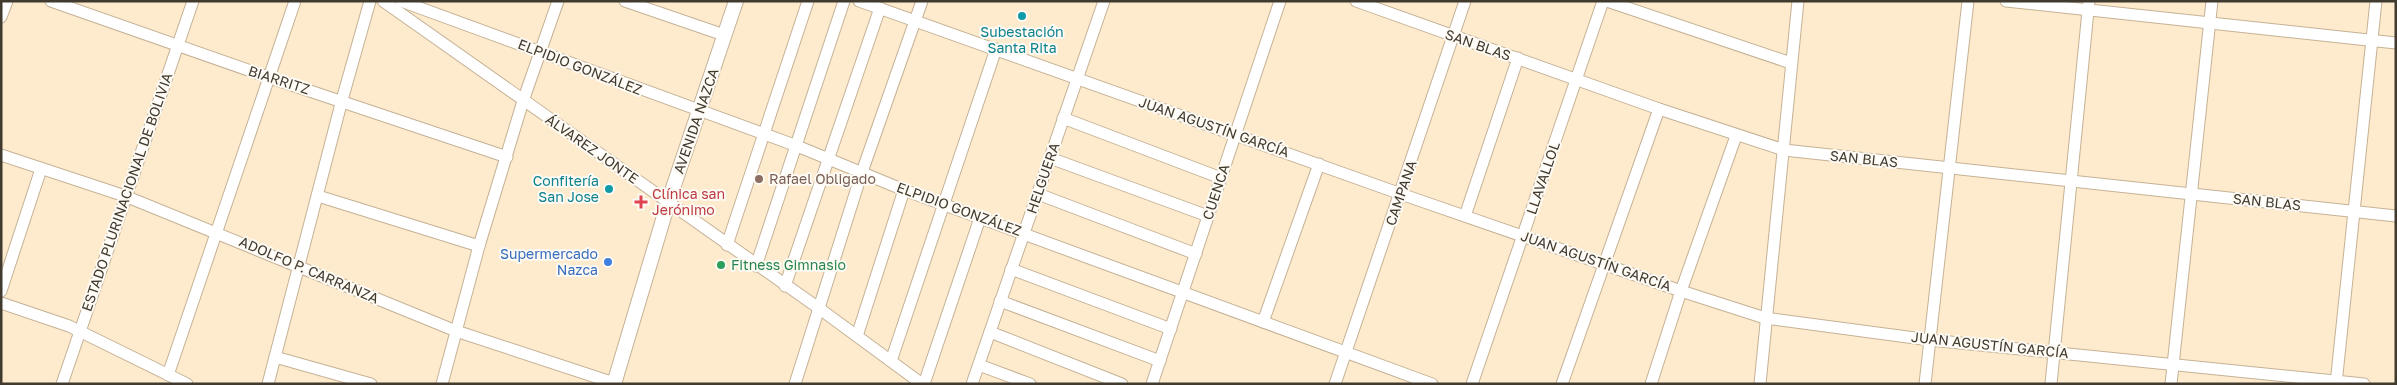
<svg xmlns="http://www.w3.org/2000/svg" width="2397" height="385" font-family="'Golos Text',sans-serif">
	<rect width="100%" height="100%" fill="#feeacd"/>
	<g fill="none" stroke-linecap="round" stroke-linejoin="round">
		<defs>
			<g id="minor">
				<polyline points="51,1 268,77 507,157"/>
				<polyline points="383,1 820,309 922,384"/>
				<polyline points="401,1 797,146 904,190 1432,384"/>
				<polyline points="625,1 724,35"/>
				<polyline points="859,1 1401,194 1681,291 1765,318 1930,340 2364,384"/>
				<polyline points="1356,1 1659,109 1784,150 2396,216"/>
				<polyline points="1607,1 1791,63"/>
				<polyline points="2006,1 2396,43"/>
				<polyline points="1,17 7,1"/>
				<polyline points="1063,118 1221,178"/>
				<polyline points="1,155 125,196 456,331 617,384"/>
				<polyline points="1050,158 1208,216"/>
				<polyline points="1038,194 1196,254"/>
				<polyline points="318,196 479,246"/>
				<polyline points="1465,216 1518,58"/>
				<polyline points="727,245 808,1"/>
				<polyline points="756,266 844,1"/>
				<polyline points="1011,269 1171,329"/>
				<polyline points="785,286 880,8"/>
				<polyline points="1,291 41,169"/>
				<polyline points="1000,301 1160,361"/>
				<polyline points="1,303 69,326 187,384"/>
				<polyline points="1263,322 1319,164"/>
				<polyline points="990,332 1122,384"/>
				<polyline points="857,336 904,190"/>
				<polyline points="275,357 371,384"/>
				<polyline points="891,361 996,49"/>
				<polyline points="979,365 1030,384"/>
				<polyline points="168,375 295,1"/>
				<polyline points="62,384 193,1"/>
				<polyline points="268,384 342,100 370,1"/>
				<polyline points="442,384 479,246 523,101 558,1"/>
				<polyline points="795,384 862,172 922,1"/>
				<polyline points="924,384 980,218"/>
				<polyline points="972,384 1104,1"/>
				<polyline points="1152,384 1280,1"/>
				<polyline points="1335,384 1465,1"/>
				<polyline points="1472,384 1603,1"/>
				<polyline points="1562,384 1659,109"/>
				<polyline points="1651,384 1681,291 1736,136"/>
				<polyline points="1760,384 1798,1"/>
				<polyline points="1925,384 1968,1"/>
				<polyline points="2051,384 2089,1"/>
				<polyline points="2171,384 2212,1"/>
				<polyline points="2336,384 2376,1"/>
			</g>
			<polyline id="major" points="614,384 668,203 736,1"/>
		</defs>
		<use href="#minor" stroke="#c5b296" stroke-width="13"/>
		<use href="#major" stroke="#c5b296" stroke-width="16"/>
		<use href="#minor" stroke="#fff" stroke-width="11"/>
		<use href="#major" stroke="#fff" stroke-width="14"/>
	</g>
	<g fill="#0f9aa8" stroke="#fefaf4" stroke-width="2">
		<circle cx="1022" cy="16" r="5"/>
		<circle cx="609" cy="189" r="5"/>
	</g>
	<circle fill="#8d6e63" stroke="#fefaf4" stroke-width="2" cx="759" cy="179" r="5"/>
	<path fill="#e0444e" stroke="#fefaf4" stroke-width="2" d="M638.5 194.5h5v5h5v5h-5v5h-5v-5h-5v-5h5z"/>
	<circle fill="#3f7fe0" stroke="#fefaf4" stroke-width="2" cx="608" cy="262" r="5"/>
	<circle fill="#2e9e5b" stroke="#fefaf4" stroke-width="2" cx="721" cy="265" r="5"/>
	<g text-anchor="middle" stroke-width="4" stroke-linejoin="round" paint-order="stroke">
		<g font-size="14" fill="#0d838f" stroke="#fefaf4">
			<text x="1022" y="37">Subestación<tspan x="1022" dy="16">Santa Rita</tspan></text>
			<text x="599" y="186" text-anchor="end">Confitería<tspan x="599" dy="16">San Jose</tspan></text>
		</g>
		<g font-size="14" fill="#413a2e" stroke="#fefaf4">
			<text transform="translate(1478 45) rotate(19)" y="5">SAN BLAS</text>
			<text transform="translate(580 67) rotate(21)" y="5">ELPIDIO GONZÁLEZ</text>
			<text transform="translate(279 80) rotate(18)" y="5">BIARRITZ</text>
			<text transform="translate(696 121) rotate(-71)" y="5">AVENIDA NAZCA</text>
			<text transform="translate(1214 127) rotate(19)" y="5">JUAN AGUSTÍN GARCÍA</text>
			<text transform="translate(592 149) rotate(35)" y="5">ÁLVAREZ JONTE</text>
			<text transform="translate(1864 159) rotate(6)" y="5">SAN BLAS</text>
			<text transform="translate(1043 178) rotate(-71)" y="5">HELGUERA</text>
			<text transform="translate(1543 178) rotate(-71)" y="5">LLAVALLOL</text>
			<text transform="translate(127 192) rotate(-71)" y="5">ESTADO PLURINACIONAL DE BOLIVIA</text>
			<text transform="translate(1216 192) rotate(-72)" y="5">CUENCA</text>
			<text transform="translate(1401 193) rotate(-71)" y="5">CAMPANA</text>
			<text transform="translate(2267 202) rotate(6)" y="5">SAN BLAS</text>
			<text transform="translate(959 209) rotate(20)" y="5">ELPIDIO GONZÁLEZ</text>
			<text transform="translate(1596 261) rotate(19)" y="5">JUAN AGUSTÍN GARCÍA</text>
			<text transform="translate(309 270) rotate(23)" y="5">ADOLFO P. CARRANZA</text>
			<text transform="translate(1990 345) rotate(6)" y="5">JUAN AGUSTÍN GARCÍA</text>
		</g>
		<g font-size="14" fill="#785e54" stroke="#fefaf4" text-anchor="start">
			<text x="769" y="184">Rafael Obligado</text>
		</g>
		<g font-size="14" fill="#be3a42" stroke="#fefaf4" text-anchor="start">
			<text x="652" y="199">Clínica san<tspan x="652" dy="16">Jerónimo</tspan></text>
		</g>
		<g font-size="14" fill="#366cbe" stroke="#fefaf4" text-anchor="end">
			<text x="598" y="259">Supermercado<tspan x="598" dy="16">Nazca</tspan></text>
		</g>
		<g font-size="14" fill="#27864d" stroke="#fefaf4" text-anchor="start">
			<text x="731" y="270">Fitness Gimnasio</text>
		</g>
	</g>
	<rect width="2397" height="385" fill="none" stroke="#413a2e" stroke-width="5"/>
</svg>
